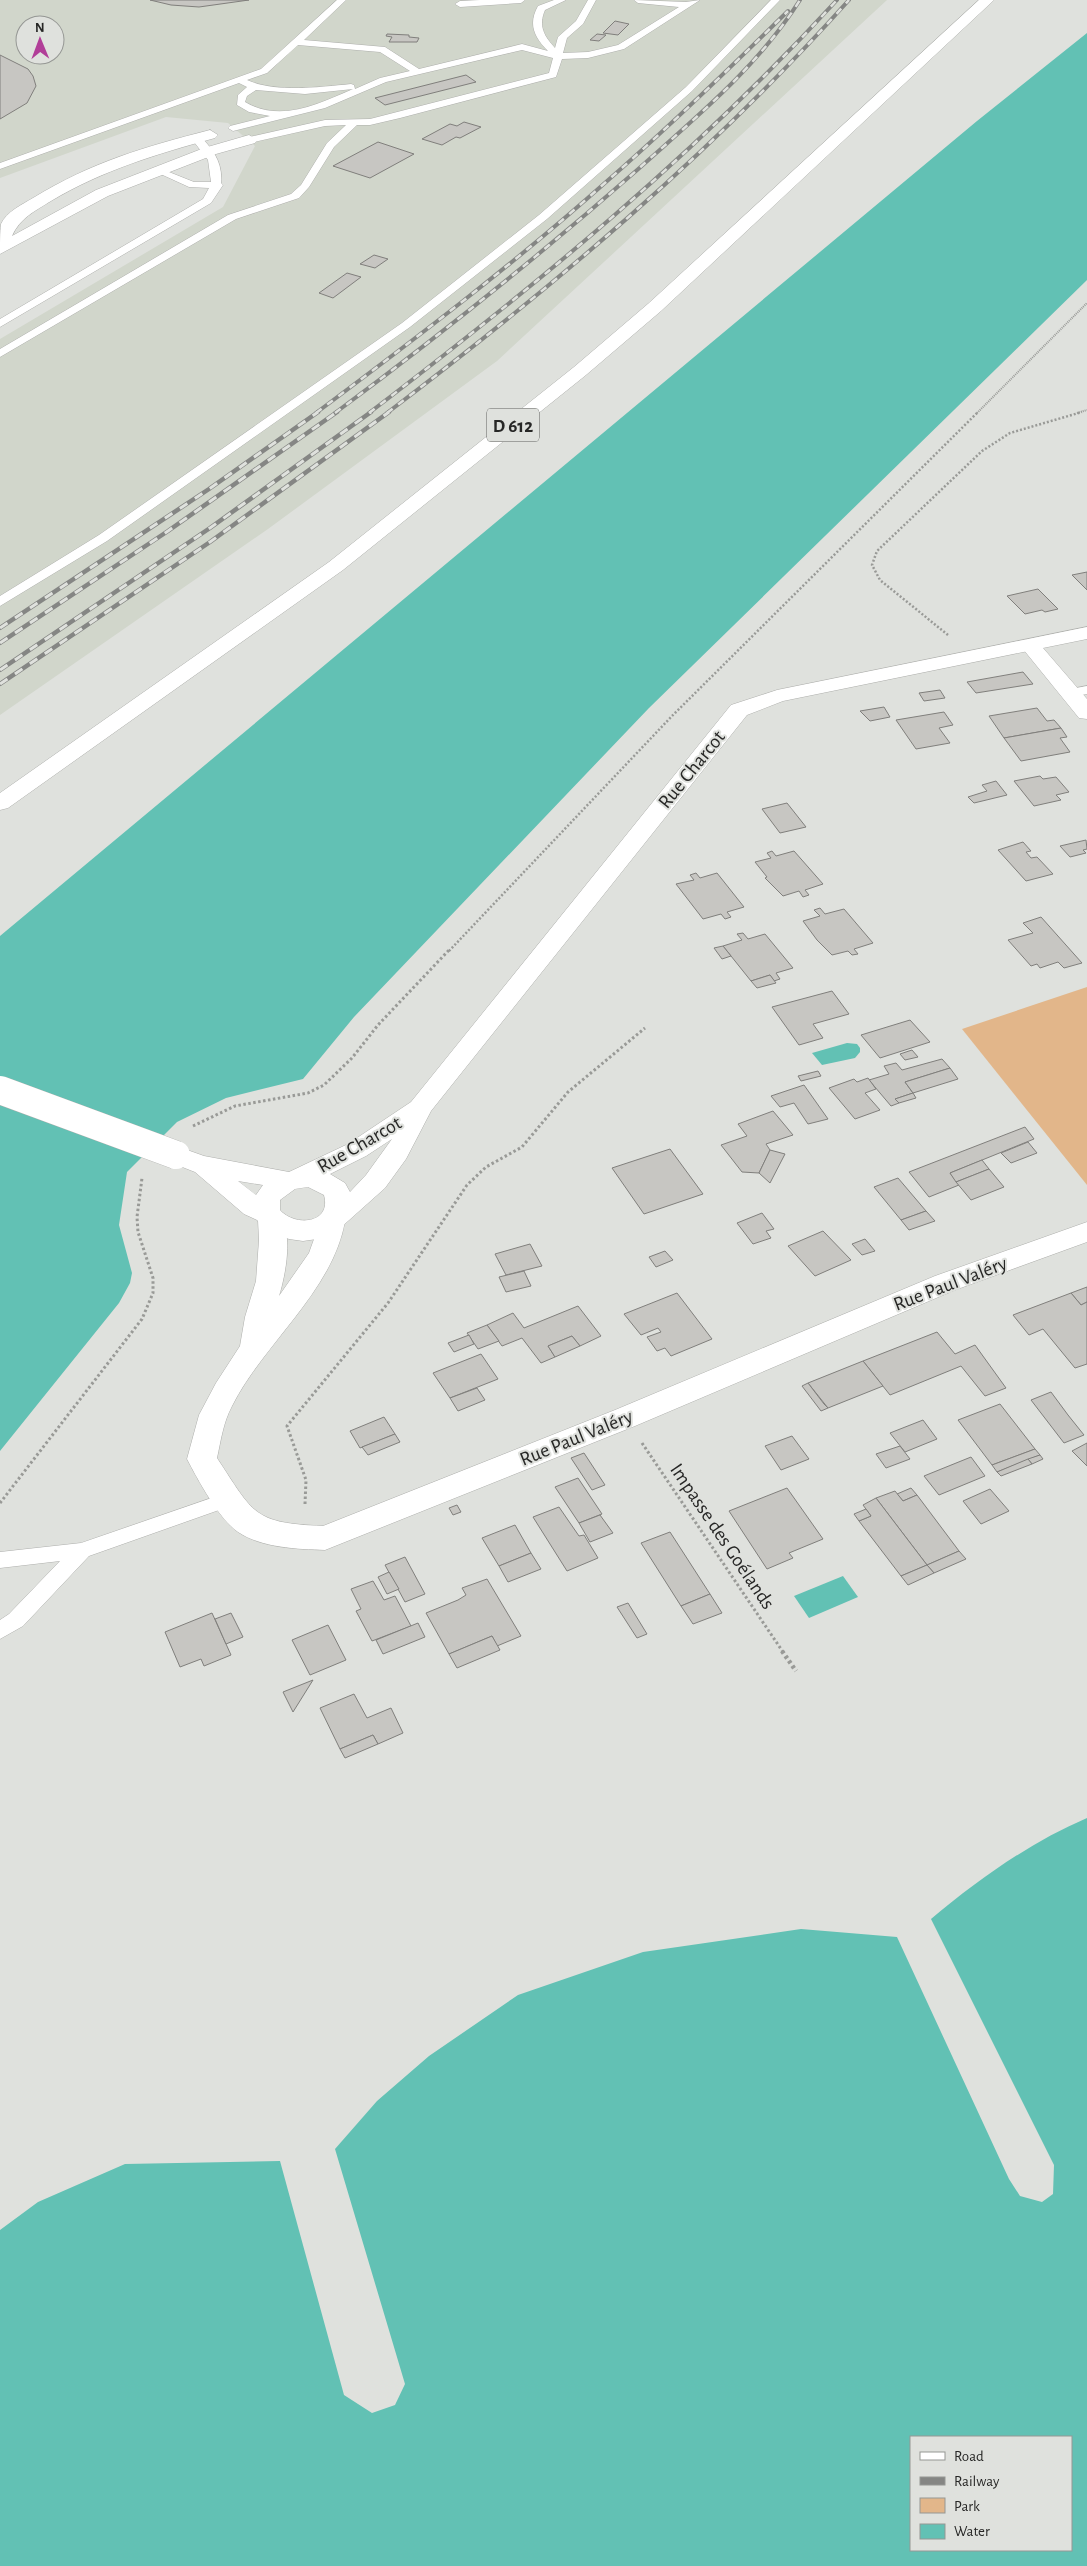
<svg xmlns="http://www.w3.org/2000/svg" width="1087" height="2566" font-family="'Alegreya Sans',sans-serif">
	<rect width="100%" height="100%" fill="#dfe1dd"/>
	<path fill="#d1d6cb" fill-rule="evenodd" d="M0,0H887L497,361L268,529L0,715V339L223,207L255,146L228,123L166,117L0,178ZM25,25H55V55H25Z"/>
	<polygon fill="#e2b68a" points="1087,987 1087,1185 962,1029"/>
	<g fill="#62c1b4" fill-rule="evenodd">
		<polygon points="1087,33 1087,280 649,708 354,1017 303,1079 226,1098 177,1122 127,1172 119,1225 132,1273 130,1283 119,1303 0,1451 0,936 977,121"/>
		<polygon points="847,1043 857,1044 860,1048 860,1052 855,1058 822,1065 812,1053"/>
		<polygon points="843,1576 858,1597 809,1618 794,1596"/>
		<path d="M1087,1818V2566H0V2230L38,2202L125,2164L280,2161L344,2395L372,2413L395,2405L405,2384L335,2149L377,2101L429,2056L518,1995L643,1952L801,1929L897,1937L1009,2179L1020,2196L1042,2202L1053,2194L1054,2165L931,1919C979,1879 1029,1843 1087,1818ZM1071,2437V2550H911V2437Z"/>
	</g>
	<g fill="#c7c6c2" stroke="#807f7c">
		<polygon points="150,0 249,0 199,7 171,5"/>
		<polygon points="615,21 629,24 618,35 603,33"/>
		<polygon points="387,34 409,35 409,37 419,38 417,42 389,42 392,37 386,36"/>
		<polygon points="597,34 606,35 599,41 590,40"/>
		<polygon points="0,55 28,69 33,76 36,86 27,103 0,119"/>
		<polygon points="466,75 476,82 385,105 375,98"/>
		<polygon points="464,122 481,127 460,138 456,137 442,145 422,139 450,124 457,126"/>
		<polygon points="378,142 414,154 370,178 333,166"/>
		<polygon points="374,255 388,259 375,268 360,264"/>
		<polygon points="347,273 361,277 333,298 319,293"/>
		<polygon points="1087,572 1087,590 1072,575"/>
		<polygon points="1038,589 1058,609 1045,612 1042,610 1025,614 1007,596"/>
		<polygon points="1023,672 1033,684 976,693 967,682"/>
		<polygon points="940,690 945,698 924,701 919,693"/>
		<polygon points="884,707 890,717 870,721 860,711"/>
		<polygon points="1037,708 1047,721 1054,720 1061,728 1004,738 989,716"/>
		<polygon points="944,712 953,725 939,728 950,743 916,749 896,720"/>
		<polygon points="1061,728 1067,737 1060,738 1070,752 1021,761 1004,738"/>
		<polygon points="1040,776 1043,779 1056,777 1069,792 1056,795 1061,800 1034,806 1014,781"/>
		<polygon points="996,781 1007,795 974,803 968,797 987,791 982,785"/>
		<polygon points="787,803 806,827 780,833 762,809"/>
		<polygon points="1086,840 1087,849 1083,850 1086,853 1070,857 1060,846"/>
		<polygon points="1023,842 1031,851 1026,852 1031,858 1037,857 1053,874 1026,881 998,850"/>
		<polygon points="772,851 776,856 794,851 823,884 805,890 809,895 803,897 799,891 783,896 765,878 767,877 755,862 771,858 767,853"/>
		<polygon points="696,873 700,878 717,873 744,907 727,912 731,917 725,919 721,914 703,919 676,884 694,880 690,875"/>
		<polygon points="820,908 825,914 844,909 873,943 854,949 858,954 852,955 848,951 832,955 817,940 803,921 820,916 814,910"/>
		<polygon points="1041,917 1082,963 1064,968 1058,962 1040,968 1037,964 1031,966 1008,940 1033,933 1023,923"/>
		<polygon points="743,933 748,939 765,934 793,968 776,973 780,979 774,981 770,975 751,981 723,946 742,940 737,934"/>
		<polygon points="723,946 731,956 722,959 714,948"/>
		<polygon points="770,975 776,983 757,988 751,981"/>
		<polygon points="832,991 849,1014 813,1024 823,1038 799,1045 772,1007"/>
		<polygon points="910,1020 930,1042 880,1058 861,1035"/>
		<polygon points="912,1050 918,1057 905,1060 900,1054"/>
		<polygon points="942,1059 950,1068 905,1082 913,1093 895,1099 899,1103 891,1106 869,1080 889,1074 884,1066 896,1063 902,1070"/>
		<polygon points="950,1068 958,1079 913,1093 905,1082"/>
		<polygon points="818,1071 821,1076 801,1081 798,1076"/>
		<polygon points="868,1078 876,1089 865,1093 880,1110 855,1119 829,1088 854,1079 857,1082"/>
		<polygon points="804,1085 828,1119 808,1124 794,1103 780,1107 771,1096"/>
		<polygon points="913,1093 916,1098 899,1103 895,1099"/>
		<polygon points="773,1111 793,1135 766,1144 770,1150 759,1173 742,1172 721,1145 747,1136 738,1124"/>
		<polygon points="1025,1127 1034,1139 950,1173 959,1185 929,1197 909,1172"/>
		<polygon points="1028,1142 1037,1153 1011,1163 1001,1153"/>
		<polygon points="670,1149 703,1194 644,1214 612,1168"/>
		<polygon points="770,1150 785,1154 770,1183 759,1173"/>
		<polygon points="982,1160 989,1169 956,1182 950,1173"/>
		<polygon points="989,1169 1004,1187 971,1200 956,1182"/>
		<polygon points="898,1178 926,1211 901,1220 874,1187"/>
		<polygon points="926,1211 935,1221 909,1230 901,1220"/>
		<polygon points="762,1213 774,1229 766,1231 771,1238 753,1244 737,1223"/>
		<polygon points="823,1231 851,1260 815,1276 788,1246"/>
		<polygon points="865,1239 875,1251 862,1255 852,1244"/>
		<polygon points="530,1244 542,1266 506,1275 495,1254"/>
		<polygon points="665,1251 673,1260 656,1267 649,1257"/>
		<polygon points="524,1271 531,1286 506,1292 499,1277"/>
		<polygon points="1087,1287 1087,1302 1081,1305 1071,1293"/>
		<polygon points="677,1293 712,1339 671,1356 665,1348 657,1351 647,1337 661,1332 658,1328 641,1335 624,1314"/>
		<polygon points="1071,1293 1081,1305 1087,1302 1087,1364 1075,1368 1043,1329 1029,1335 1013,1315"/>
		<polygon points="578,1306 601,1336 580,1346 572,1336 548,1346 555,1357 541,1363 522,1338 502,1346 487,1325 513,1313 524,1328"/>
		<polygon points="487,1325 499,1341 478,1349 467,1333"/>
		<polygon points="937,1332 955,1354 975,1345 1006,1388 985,1396 961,1366 890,1395 863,1361"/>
		<polygon points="469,1335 474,1344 454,1352 448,1343"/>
		<polygon points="572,1336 580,1346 555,1357 548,1346"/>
		<polygon points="481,1354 498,1379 450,1398 433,1373"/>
		<polygon points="863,1361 883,1386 828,1408 808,1383"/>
		<polygon points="808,1383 824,1404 828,1408 821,1411 802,1386"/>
		<polygon points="477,1388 485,1400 458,1411 450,1398"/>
		<polygon points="1051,1392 1068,1415 1084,1435 1064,1443 1031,1400"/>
		<polygon points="1000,1404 1035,1449 992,1465 958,1420"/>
		<polygon points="384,1417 395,1434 360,1448 350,1431"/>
		<polygon points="923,1420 937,1439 905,1452 890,1433"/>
		<polygon points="395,1434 400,1442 368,1455 362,1447"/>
		<polygon points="792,1436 809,1459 781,1470 765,1446"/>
		<polygon points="1087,1443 1087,1466 1072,1451"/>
		<polygon points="900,1446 910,1459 886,1468 876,1454"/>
		<polygon points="1035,1449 1040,1455 997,1472 992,1465"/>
		<polygon points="584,1453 605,1485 592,1490 571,1458"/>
		<polygon points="1040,1455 1043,1459 1032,1464 1028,1459"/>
		<polygon points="971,1457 985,1476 939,1495 924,1476"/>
		<polygon points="1028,1459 1032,1464 1001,1476 997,1472"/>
		<polygon points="578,1478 602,1514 579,1523 555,1487"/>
		<polygon points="787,1488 823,1539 789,1553 793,1558 767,1569 729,1511"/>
		<polygon points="911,1488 917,1495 903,1501 897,1494"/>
		<polygon points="990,1489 1009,1511 981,1524 963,1501"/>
		<polygon points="895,1491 903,1501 917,1495 959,1551 927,1565 876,1498"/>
		<polygon points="876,1498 927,1565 901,1576 859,1521 871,1516 863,1505"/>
		<polygon points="457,1505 461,1512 453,1515 449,1508"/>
		<polygon points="559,1507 579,1536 584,1535 598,1558 567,1571 533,1517"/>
		<polygon points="866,1509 871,1516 859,1521 854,1514"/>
		<polygon points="600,1515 613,1533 590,1542 579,1523"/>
		<polygon points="515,1525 531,1553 499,1566 482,1538"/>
		<polygon points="670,1532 710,1594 681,1606 641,1543"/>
		<polygon points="959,1551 966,1559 934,1573 927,1565"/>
		<polygon points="531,1553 541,1569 508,1582 499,1566"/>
		<polygon points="405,1557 425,1594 405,1602 385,1565"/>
		<polygon points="927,1565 934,1573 908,1585 901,1576"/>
		<polygon points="389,1572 399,1589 387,1594 378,1577"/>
		<polygon points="487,1579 521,1636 497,1646 492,1636 449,1654 426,1613 458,1600 466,1595 462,1588"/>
		<polygon points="373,1581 384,1600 395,1596 411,1626 372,1641 356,1611 361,1609 351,1589"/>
		<polygon points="710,1594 722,1613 693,1624 681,1606"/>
		<polygon points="628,1603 647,1634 637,1638 617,1607"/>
		<polygon points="212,1613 231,1655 204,1666 201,1659 180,1667 165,1632"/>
		<polygon points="231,1613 243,1637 226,1644 215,1619"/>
		<polygon points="418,1623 425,1637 383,1654 376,1640"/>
		<polygon points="328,1625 346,1660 310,1675 292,1640"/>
		<polygon points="492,1636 500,1650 457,1668 449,1654"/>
		<polygon points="313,1680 293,1712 283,1692"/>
		<polygon points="354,1694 367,1718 391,1708 403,1733 378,1744 373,1735 340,1749 320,1708"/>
		<polygon points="373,1735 378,1744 345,1758 340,1749"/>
	</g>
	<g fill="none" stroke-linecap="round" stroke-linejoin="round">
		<defs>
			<g id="service">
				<path d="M337,0H346L304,40L385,47L419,69L522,44L548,51C534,37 528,24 538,6L554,0H566L545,10C538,26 544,36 555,48L558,37L576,21L588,0H596L583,24L567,38L563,53L588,52L618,45L679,7L638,3L634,0L686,2L700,0L624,49L588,58L562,59L556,77L400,118L370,125H357L334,147L309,187L299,198L236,219L0,357V349L228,215L291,194L301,185L327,143L346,125L325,126L249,143L244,140L245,138L325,120L370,119L549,73L553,58L522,50L386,82L325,108L233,131L228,128L230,126L270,116L249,112L237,105L238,95L247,87L239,83L0,169V163L261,69ZM298,45L380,52L410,71L380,78L355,89L354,85L351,84C320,87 276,93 247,80L267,73ZM353,89C318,104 281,123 245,102L247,96L256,90L305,94Z"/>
				<polygon points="480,0 525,0 521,3 460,7 455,4 460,1"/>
				<polygon points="771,0 780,0 692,91 547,219 410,327 107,541 0,606 0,596 99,535 402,323 539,215 686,87"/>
				<path d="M192,136H200C213,149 223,163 221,183L223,185L211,203L0,327V319L203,199L209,188L189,187L154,171L159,168L194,182H211L208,160L191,138Z"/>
				<polygon points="1087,686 1087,694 1071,697 1064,693 1066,690"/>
				<polygon points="229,1492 236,1494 238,1499 236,1504 89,1556 23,1626 0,1639 0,1620 9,1614 60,1561 0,1568 0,1552 81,1543"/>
			</g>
			<g id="minor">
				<path d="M210,130L218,135L215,138C157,154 103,170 51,201C35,211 20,218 12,236L96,190L204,148L249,135L257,140L255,143L216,154L108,196L0,254C0,245 0,232 1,224C6,212 23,204 33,198C92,162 144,147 210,130Z"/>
				<polygon points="1030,639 1037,641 1087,699 1087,719 1079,718 1023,649 1020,645 1023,641"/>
				<path d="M271,1210L280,1213C293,1235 286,1273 279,1296L309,1253L323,1214L332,1211L341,1214L345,1221C333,1291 263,1344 232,1406C223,1423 221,1440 217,1458C254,1514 253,1523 323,1526L615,1410L935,1276L1087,1222V1242L955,1290L635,1426L325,1550C297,1549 262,1548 238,1532C219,1519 198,1480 187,1459L199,1415L216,1383L240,1346L245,1317L256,1281L259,1240L258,1220L262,1213Z"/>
			</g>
			<path id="tertiary" d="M1087,627V639L783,701L747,715L431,1111L406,1159L385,1188L338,1230L317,1239L303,1241L289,1239L266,1230L257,1220L244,1214L195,1172L167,1161L163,1155L167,1149L176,1146L204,1156L289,1172L348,1144L411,1102L731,705L777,690ZM392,1139L366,1175L350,1192L345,1183L330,1174L366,1156ZM238,1181L263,1185L256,1195ZM308,1187L324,1195C332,1224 295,1227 280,1210V1200L295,1189Z"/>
			<polygon id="primary" points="979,0 994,0 661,311 586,375 343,570 8,808 0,810 0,793 329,562 574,367 649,303"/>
		</defs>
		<use href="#service" stroke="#aeafac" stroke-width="1"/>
		<use href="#minor" stroke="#aeafac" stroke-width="1"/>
		<use href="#tertiary" stroke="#aeafac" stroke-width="1"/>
		<use href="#primary" stroke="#aeafac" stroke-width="1"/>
		<g stroke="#999a97" stroke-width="2" stroke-dasharray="1 1" stroke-linecap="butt">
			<polyline points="977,413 1087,303"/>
			<polyline points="1077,413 1087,410"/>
		</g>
		<g stroke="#999a97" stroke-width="2.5" stroke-dasharray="2 2" stroke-linecap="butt">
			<polyline points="948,635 880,580 872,565 877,551 982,451 1010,433 1082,412"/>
			<polyline points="449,951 672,716 978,412"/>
		</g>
		<g stroke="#999a97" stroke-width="3" stroke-dasharray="2.5 2.5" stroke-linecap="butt">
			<polyline points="193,1126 235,1106 308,1093 324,1085 352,1058 378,1025 450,949"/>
			<polyline points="642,1443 783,1652"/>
			<polyline points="0,1503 142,1319 153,1293 153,1278 138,1232 137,1217 142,1178"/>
			<polyline points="305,1504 306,1480 287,1426 388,1303 467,1185 486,1167 522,1147 568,1092 645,1028"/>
		</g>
		<polyline stroke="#999a97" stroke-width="4.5" stroke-dasharray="3 3" stroke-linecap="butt" points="782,1651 796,1671"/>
		<use href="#service" fill="#fff" fill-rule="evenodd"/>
		<use href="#minor" fill="#fff" fill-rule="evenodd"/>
		<use href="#tertiary" fill="#fff" fill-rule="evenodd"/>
		<use href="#primary" fill="#fff" fill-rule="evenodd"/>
		<defs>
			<g id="rail-far1">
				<path d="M316,413C415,339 514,264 606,182C669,127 729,69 788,11"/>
				<path d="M335,413C439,336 539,256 636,171C695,118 757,68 800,0"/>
				<path d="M369,413C538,284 693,157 837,0"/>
				<path d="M387,413C552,288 711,154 849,0"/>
			</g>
			<g id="rail">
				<polyline points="0,628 209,489 318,412"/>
				<polyline points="0,643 168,531 337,412"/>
				<polyline points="0,670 210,528 371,412"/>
				<polyline points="0,684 210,542 389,412"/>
			</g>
		</defs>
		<use href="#rail-far1" stroke="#858684" stroke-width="4"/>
		<use href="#rail" stroke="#858684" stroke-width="4.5"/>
		<use href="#rail-far1" stroke="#dfe1dd" stroke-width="2.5" stroke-dasharray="7" stroke-linecap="butt"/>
		<use href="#rail" stroke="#dfe1dd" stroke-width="3" stroke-dasharray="9" stroke-linecap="butt"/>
		<defs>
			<polyline id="tertiary-bridge" points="0,1090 176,1155"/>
		</defs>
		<use href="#tertiary-bridge" stroke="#aeafac" stroke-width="29" stroke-linecap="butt"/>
		<use href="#tertiary-bridge" stroke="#fff" stroke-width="28"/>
	</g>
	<g text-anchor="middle" stroke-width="4" stroke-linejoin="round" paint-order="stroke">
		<rect fill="#dfe1dd" stroke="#5e5f5d" stroke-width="1" x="487" y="408.5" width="52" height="33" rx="4"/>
		<g font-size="19" font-weight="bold" fill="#272726">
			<text x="513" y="432">D 612</text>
		</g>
		<g font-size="20" fill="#272726" stroke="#dfe1dd">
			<text transform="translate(691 769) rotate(-51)" y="7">Rue Charcot</text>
			<text transform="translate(359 1144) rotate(-30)" y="7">Rue Charcot</text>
			<text transform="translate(950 1283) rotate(-21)" y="7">Rue Paul Valéry</text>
			<text transform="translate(576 1437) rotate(-22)" y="7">Rue Paul Valéry</text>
			<text transform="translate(723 1536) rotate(56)" y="7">Impasse des Goélands</text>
		</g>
	</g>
	<rect x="910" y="2436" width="162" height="115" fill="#dfe1dd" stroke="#959794"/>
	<rect x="920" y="2452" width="25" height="8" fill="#ffffff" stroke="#959794"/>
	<text x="954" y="2461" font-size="15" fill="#272726">Road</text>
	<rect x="920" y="2477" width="25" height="8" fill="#858684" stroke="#959794"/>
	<text x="954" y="2486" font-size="15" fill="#272726">Railway</text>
	<rect x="920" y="2498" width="25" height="15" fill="#e2b68a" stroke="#959794"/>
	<text x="954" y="2511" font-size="15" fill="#272726">Park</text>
	<rect x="920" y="2524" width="25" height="15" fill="#62c1b4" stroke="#959794"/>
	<text x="954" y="2536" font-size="15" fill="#272726">Water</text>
	<g transform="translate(40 40) rotate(359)"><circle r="24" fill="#dfe1dd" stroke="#959794"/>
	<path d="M0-4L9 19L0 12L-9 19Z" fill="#b13e98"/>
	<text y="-8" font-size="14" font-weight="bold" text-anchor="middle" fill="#272726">N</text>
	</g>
</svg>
